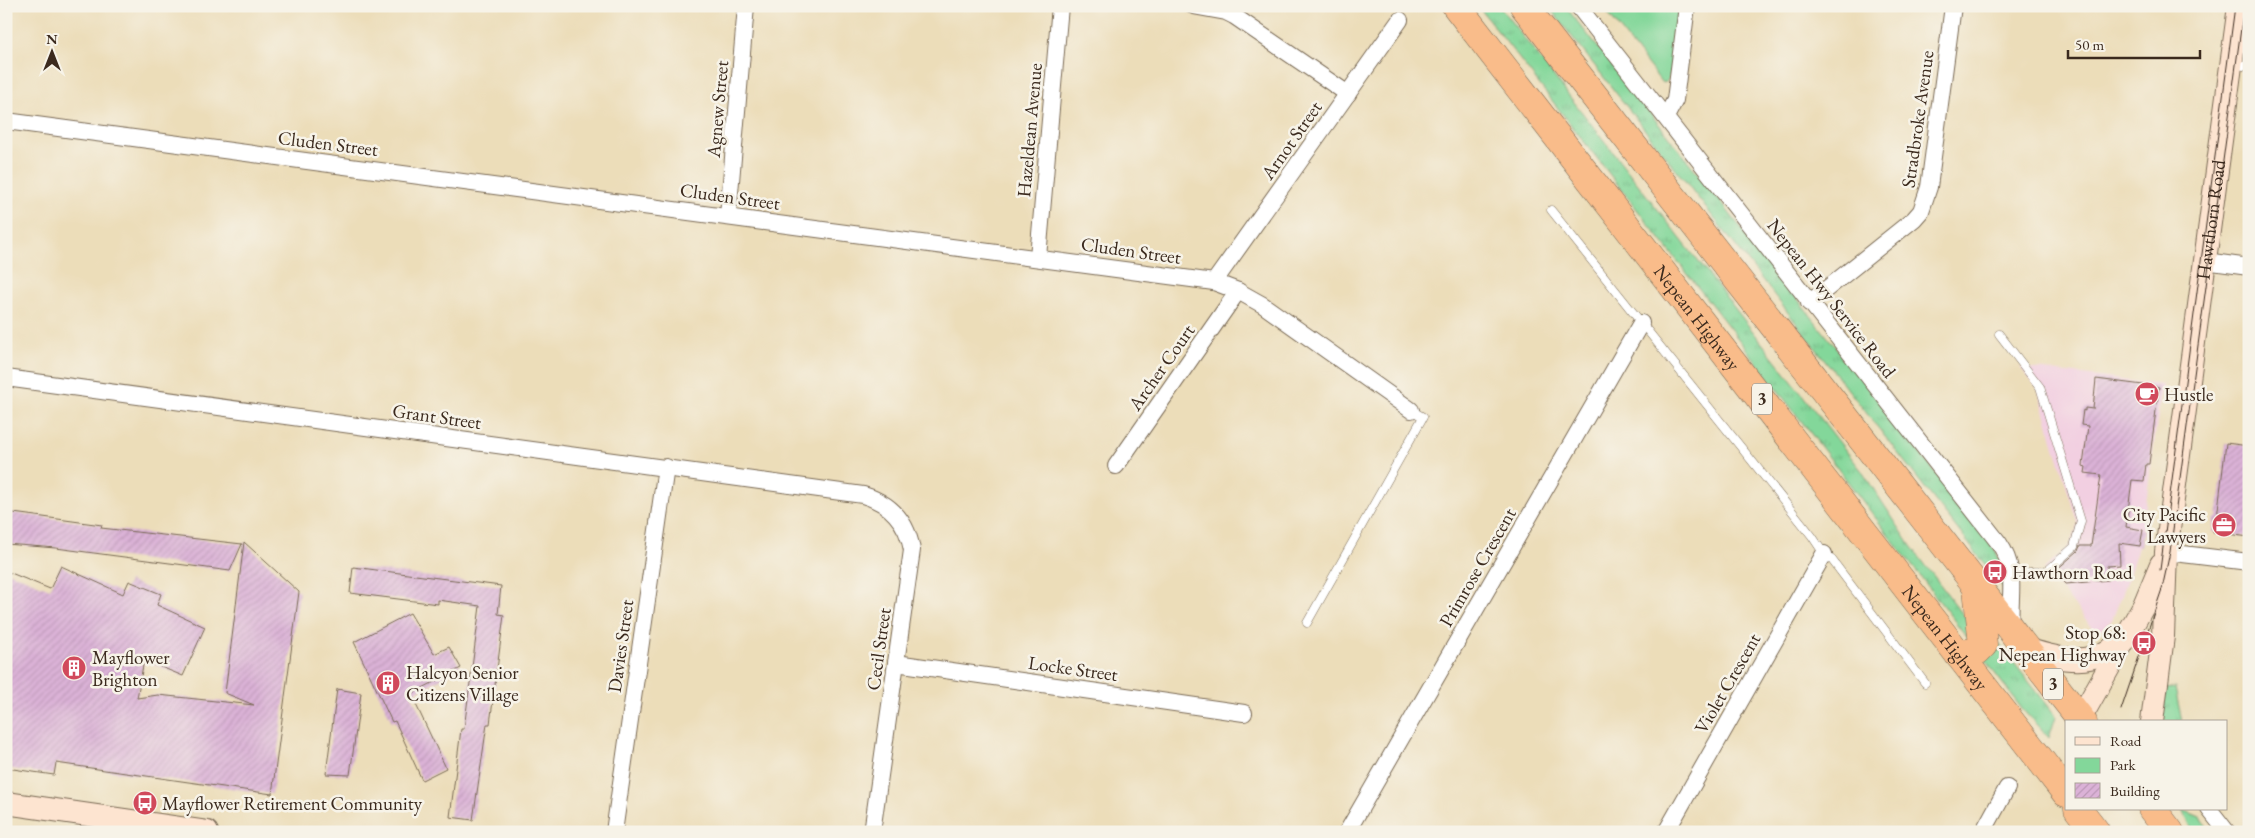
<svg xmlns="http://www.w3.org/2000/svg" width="2255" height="838" font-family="'EB Garamond',serif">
	<defs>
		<pattern id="grass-tufts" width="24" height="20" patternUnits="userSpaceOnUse" patternTransform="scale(1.25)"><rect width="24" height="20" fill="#83d79a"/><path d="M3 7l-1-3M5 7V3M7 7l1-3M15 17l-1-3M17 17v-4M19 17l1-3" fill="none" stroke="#72b984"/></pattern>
		<pattern id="building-hatch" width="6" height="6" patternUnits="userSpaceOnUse" patternTransform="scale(1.25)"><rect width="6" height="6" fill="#dbb2d7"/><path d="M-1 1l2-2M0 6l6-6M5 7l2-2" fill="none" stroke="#bd99b8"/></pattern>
	</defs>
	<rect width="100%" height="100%" fill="#f7f3e8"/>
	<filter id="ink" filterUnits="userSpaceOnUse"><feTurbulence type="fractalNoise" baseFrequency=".02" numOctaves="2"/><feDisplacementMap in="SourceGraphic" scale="10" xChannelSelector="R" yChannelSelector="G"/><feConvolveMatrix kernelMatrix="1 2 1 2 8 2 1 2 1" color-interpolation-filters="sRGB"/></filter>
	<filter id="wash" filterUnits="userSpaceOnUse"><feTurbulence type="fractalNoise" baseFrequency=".0096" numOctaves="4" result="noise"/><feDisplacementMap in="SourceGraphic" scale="20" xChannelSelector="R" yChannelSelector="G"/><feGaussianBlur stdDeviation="1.12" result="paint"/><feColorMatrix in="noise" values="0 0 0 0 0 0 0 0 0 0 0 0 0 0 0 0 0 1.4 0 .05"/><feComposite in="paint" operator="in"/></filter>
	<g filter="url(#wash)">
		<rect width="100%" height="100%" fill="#ecddb9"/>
		<polygon fill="#f2cfe1" points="2020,367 2162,385 2142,533 2127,582 2112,620 2097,633 2044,569 2069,546 2076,531 2077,522 2038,389"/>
		<g fill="url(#grass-tufts)" stroke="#5f805c">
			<polygon points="1478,6 1499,6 1861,470 1911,546 1967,620 1970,641 1740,341"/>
			<polygon points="1548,6 1565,6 1991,543 2004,568 2005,590"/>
			<polygon points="1999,644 2056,716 2049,738 2022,709 1985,660"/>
			<polygon points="2175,688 2182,722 2162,722 2166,689"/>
			<polygon points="2183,810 2200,817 2211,832 2193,832"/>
		</g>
		<polygon fill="#83d79a" stroke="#5f805c" points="1602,6 1679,6 1671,73 1666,82 1662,83"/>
		<g id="blocks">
			<g fill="url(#building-hatch)">
				<polygon points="2096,379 2159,387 2149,464 2146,464 2144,481 2132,480 2126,527 2143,530 2140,546 2119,543 2120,565 2107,566 2108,580 2066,584 2055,571 2078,551 2080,546 2091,546 2101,475 2085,473 2086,467 2083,466 2088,426 2081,425 2083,410 2085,411 2085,408 2093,409"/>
				<polygon points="2226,443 2249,446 2249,537 2213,532 2215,518 2217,518"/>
				<polygon points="6,512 102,525 101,528 242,544 230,571 56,548 6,544"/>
				<polygon points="244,542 299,592 272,794 56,763 54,775 6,768 6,571 50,589 61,566 123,594 129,581 161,594 157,605 205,627 183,676 144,660 137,698 158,695 254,705 225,693"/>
				<polygon points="353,567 501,586 498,614 504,615 490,724 487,724 473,820 450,817 461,729 464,729 480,606 438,600 438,604 350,593"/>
				<polygon points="410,613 434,654 449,647 461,668 411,694 446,768 422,780 395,721 392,722 354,642"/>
				<polygon points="337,689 361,693 350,775 326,774"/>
			</g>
		</g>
	</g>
	<g filter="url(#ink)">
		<use href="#blocks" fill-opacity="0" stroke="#796954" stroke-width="1"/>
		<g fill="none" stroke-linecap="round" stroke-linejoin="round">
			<defs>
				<g id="lane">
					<polyline points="2234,64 2249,67"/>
					<polyline points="1551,210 1812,536 1824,554 1832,560 1925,683"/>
					<polyline points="1999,334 2040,387 2081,521 2074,547 2047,571 2012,573"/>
					<polyline points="1307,623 1423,417 1411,410"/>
				</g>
				<g id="street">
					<polyline points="1193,6 1226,12 1234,16 1348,94"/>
					<path d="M1578,6L1999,543C2019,572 2008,596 2011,628"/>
					<polyline points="1666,117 1675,100 1687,6"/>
					<polyline points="6,121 1214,282 1238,291 1263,305 1411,410"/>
					<polyline points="728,216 746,6"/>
					<polyline points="1038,257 1060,6"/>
					<polyline points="2205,261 2249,267"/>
					<polyline points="1214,282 1400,20"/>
					<polyline points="1809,303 1914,219 1921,211 1929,187 1953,6"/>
					<path d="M6,378L863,495C890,503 907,521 912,550L872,832"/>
					<polyline points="1116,466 1238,291"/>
					<polyline points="2166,552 2249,562"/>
					<polyline points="896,663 1244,713"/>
					<polyline points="2209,809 2227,832"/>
					<polyline points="614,832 666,467"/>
					<polyline points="1347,832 1641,323"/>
					<polyline points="1666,832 1824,554"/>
					<polyline points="1983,832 2007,788"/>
				</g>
				<g id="secondary">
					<path d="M2026,649C2063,660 2094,669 2125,638"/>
					<polyline points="2080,719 2144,605 2161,564"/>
					<path id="s1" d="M2152,722L2163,636L2166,552L2239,6"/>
					<polyline points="6,803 207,832"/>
				</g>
				<g id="highway">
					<path id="s2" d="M1456,6L2066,793"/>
					<polyline points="1524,6 2083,722"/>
					<polyline points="1959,655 1977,651 1983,645 1977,588"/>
					<polyline points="2078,809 2096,832"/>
					<polyline points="2152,809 2170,832"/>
				</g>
			</defs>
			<use href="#lane" stroke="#796954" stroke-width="9"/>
			<use href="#street" stroke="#796954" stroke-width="18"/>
			<use href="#secondary" stroke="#796954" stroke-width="24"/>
			<use href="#highway" stroke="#796954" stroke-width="29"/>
			<use href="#lane" stroke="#fff" stroke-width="8"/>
			<use href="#street" stroke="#fff" stroke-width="16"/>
			<use href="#secondary" stroke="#fde4d0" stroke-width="22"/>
			<use href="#highway" stroke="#f9bc8a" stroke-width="28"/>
			<g stroke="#3b2a1e" stroke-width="1">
				<polyline points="2160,570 2235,6"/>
				<polyline points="2121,710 2162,589 2170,552 2244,6"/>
			</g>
		</g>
	</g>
	<defs>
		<symbol id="cafe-disc" viewBox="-11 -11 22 22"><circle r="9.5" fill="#d1495b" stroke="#f7f3e8"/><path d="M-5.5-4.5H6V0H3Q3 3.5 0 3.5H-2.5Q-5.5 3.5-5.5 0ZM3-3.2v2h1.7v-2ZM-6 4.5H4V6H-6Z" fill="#fff"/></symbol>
		<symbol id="office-disc" viewBox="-11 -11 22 22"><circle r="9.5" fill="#d1495b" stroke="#f7f3e8"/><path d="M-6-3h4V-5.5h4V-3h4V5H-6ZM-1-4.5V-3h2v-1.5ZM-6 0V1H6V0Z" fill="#fff"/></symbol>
		<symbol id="bus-disc" viewBox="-11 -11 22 22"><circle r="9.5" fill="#d1495b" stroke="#f7f3e8"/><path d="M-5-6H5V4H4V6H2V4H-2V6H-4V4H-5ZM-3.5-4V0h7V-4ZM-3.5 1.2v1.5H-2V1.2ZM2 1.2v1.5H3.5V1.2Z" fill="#fff"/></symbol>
		<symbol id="building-disc" viewBox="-11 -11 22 22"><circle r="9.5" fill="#d1495b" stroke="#f7f3e8"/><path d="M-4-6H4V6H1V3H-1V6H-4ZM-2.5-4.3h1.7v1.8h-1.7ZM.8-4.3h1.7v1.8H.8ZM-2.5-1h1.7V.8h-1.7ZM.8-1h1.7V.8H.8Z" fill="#fff"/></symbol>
	</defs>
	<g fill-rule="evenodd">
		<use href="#cafe-disc" x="2133" y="380" width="28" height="28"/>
		<use href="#office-disc" x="2210" y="511" width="28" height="28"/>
		<use href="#bus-disc" x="1981" y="558" width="28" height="28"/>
		<use href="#bus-disc" x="2130" y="629" width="28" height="28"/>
		<use href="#building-disc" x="60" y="654" width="28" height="28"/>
		<use href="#building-disc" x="374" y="669" width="28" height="28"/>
		<use href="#bus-disc" x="131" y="789" width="28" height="28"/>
	</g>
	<g text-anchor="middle" stroke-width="5" stroke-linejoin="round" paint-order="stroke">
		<g fill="#f7f3e8" stroke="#73665b" stroke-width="1">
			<rect x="1752" y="383.5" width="20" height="31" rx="4"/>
			<rect x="2043" y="668.5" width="20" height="31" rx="4"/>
		</g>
		<g font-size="18" font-weight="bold" fill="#3b2a1e">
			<text x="1762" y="405">3</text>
			<text x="2053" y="690">3</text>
		</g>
		<g font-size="19" fill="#3b2a1e" stroke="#f7f3e8">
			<text transform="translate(717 109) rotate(-85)" y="7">Agnew Street</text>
			<text transform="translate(1917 119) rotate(-82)" y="7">Stradbroke Avenue</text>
			<text transform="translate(1029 130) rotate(-85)" y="7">Hazeldean Avenue</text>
			<text transform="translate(1291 140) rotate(-55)" y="7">Arnot Street</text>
			<text transform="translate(328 143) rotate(7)" y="7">Cluden Street</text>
			<text transform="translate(730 196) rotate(8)" y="7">Cluden Street</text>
			<text dy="7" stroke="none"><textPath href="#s1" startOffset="506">Hawthorn Road</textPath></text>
			<text transform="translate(1131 250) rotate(8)" y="7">Cluden Street</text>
			<text transform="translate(1832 298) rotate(52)" y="7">Nepean Hwy Service Road</text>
			<text dy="7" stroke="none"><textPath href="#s2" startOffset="394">Nepean Highway</textPath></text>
			<text transform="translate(1161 367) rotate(-55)" y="7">Archer Court</text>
			<text transform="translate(437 416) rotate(8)" y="7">Grant Street</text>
			<text transform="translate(1477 567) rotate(-60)" y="7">Primrose Crescent</text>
			<text dy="7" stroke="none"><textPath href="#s2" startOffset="799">Nepean Highway</textPath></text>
			<text transform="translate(620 646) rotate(-82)" y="7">Davies Street</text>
			<text transform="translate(878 649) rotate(-82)" y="7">Cecil Street</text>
			<text transform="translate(1073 668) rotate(8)" y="7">Locke Street</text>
			<text transform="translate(1727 683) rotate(-60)" y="7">Violet Crescent</text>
		</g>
		<g font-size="19" fill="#3b2a1e" stroke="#f7f3e8" text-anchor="start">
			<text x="2164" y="401">Hustle</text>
			<text x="2206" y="521" text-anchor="end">City Pacific<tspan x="2206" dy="22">Lawyers</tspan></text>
			<text x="2012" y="579">Hawthorn Road</text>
			<text x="2126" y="639" text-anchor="end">Stop 68:<tspan x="2126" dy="22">Nepean Highway</tspan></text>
			<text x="92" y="664">Mayflower<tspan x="92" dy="22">Brighton</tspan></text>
			<text x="406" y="679">Halcyon Senior<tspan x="406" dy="22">Citizens Village</tspan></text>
			<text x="162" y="810">Mayflower Retirement Community</text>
		</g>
	</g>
	<rect width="2255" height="838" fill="none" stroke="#f7f3e8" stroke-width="25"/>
	<rect x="2065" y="720" width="162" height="90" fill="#f7f3e8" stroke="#aca397"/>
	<rect x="2075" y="737" width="25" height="8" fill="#fde4d0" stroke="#aca397"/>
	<text x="2110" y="746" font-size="15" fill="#3b2a1e">Road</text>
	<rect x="2075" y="758" width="25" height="15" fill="#83d79a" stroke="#aca397"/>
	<text x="2110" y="770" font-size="15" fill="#3b2a1e">Park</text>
	<rect x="2075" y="783" width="25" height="15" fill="url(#building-hatch)" stroke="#aca397"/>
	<text x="2110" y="796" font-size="15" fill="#3b2a1e">Building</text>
	<g transform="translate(52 52)" stroke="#f7f3e8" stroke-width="4" paint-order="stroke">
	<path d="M0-4L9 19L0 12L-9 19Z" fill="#3b2a1e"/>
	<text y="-8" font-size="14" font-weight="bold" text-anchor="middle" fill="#3b2a1e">N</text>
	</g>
	<path d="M2068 50v8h132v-8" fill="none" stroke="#3b2a1e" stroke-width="2.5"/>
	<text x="2075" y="50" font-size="15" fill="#3b2a1e" stroke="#f7f3e8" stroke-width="4" paint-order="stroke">50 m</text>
</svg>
